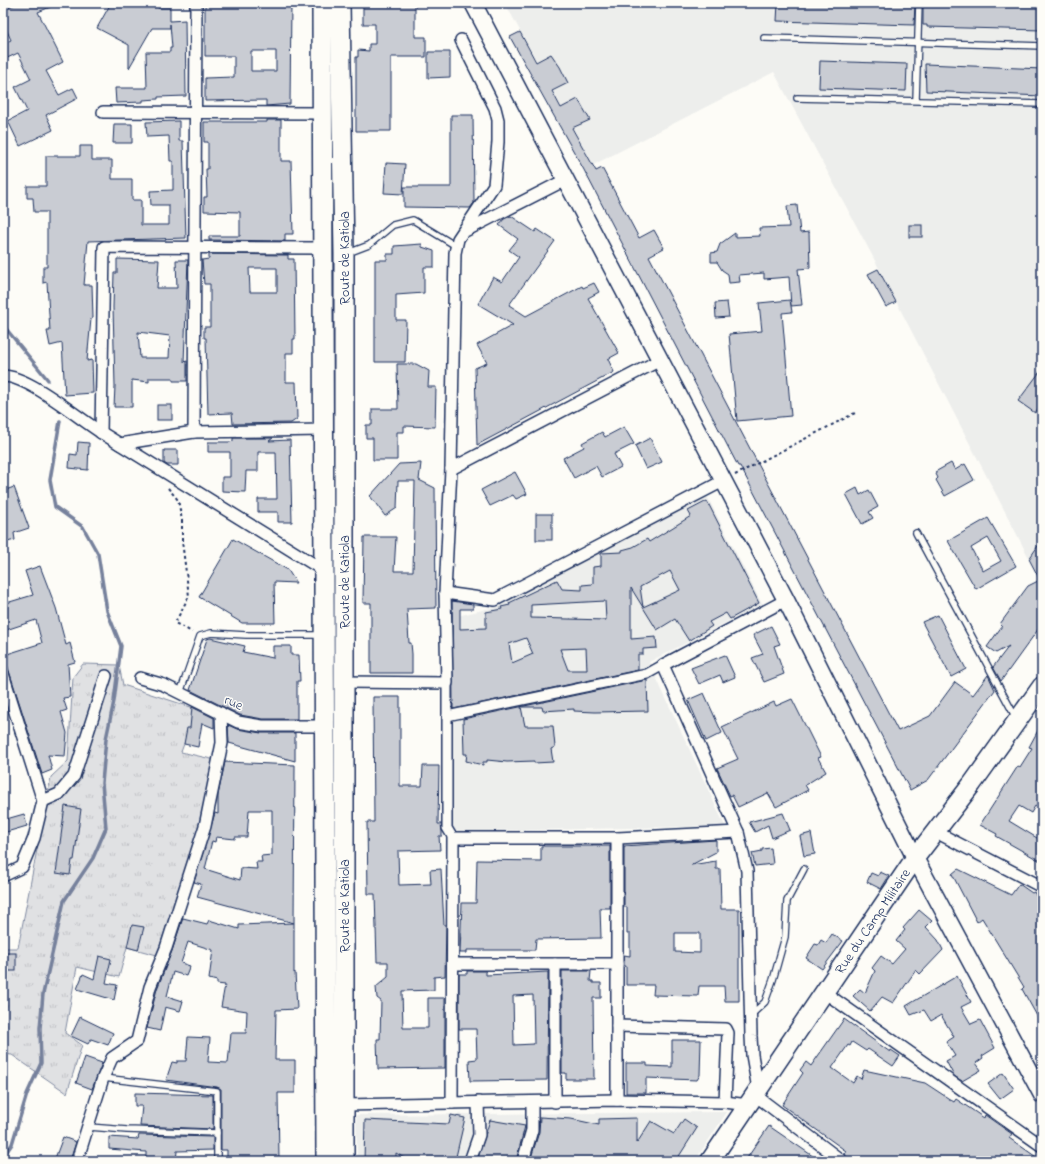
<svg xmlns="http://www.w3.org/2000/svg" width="1045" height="1164" font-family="'Indie Flower',sans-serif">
	<defs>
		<pattern id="grass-tufts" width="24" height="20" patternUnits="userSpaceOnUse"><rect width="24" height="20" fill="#e0e1e3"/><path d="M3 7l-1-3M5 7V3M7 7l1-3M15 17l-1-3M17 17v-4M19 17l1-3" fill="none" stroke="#c0c1c5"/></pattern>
	</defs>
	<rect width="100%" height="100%" fill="#fdfcf7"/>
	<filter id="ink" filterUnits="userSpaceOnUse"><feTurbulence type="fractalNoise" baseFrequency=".025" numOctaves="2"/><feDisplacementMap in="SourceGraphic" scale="8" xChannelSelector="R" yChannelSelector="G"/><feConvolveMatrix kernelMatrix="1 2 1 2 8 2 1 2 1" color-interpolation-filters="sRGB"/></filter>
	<g filter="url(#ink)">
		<g fill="#edeeec">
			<polygon points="505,3 1042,3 1042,583 872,255 774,72 593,165"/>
			<polygon points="707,496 762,604 649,662 725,826 451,832 447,613 453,613 453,617 499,606 498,603"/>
			<polygon points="727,1112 695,1161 357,1161 356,1115"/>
		</g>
		<polygon fill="url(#grass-tufts)" stroke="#7e88a0" points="83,664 119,665 123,685 197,709 181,752 220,761 157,955 127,947 119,977 77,967 65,1033 82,1045 67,1093 12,1055 3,1054 3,948 18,948 51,777 68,761 73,677"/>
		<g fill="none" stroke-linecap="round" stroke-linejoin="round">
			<g stroke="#76819c" stroke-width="3.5">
				<polyline points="3,325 48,380"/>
				<polyline points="3,1157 12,1144 27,1094 41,1063 40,1028 43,994 64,901 93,858 106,828 102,783 106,739 114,701 121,646 107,611 98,554 83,527 55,507 50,480 60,421"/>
			</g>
		</g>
		<g fill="#c9ccd3" stroke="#1b2f5e" fill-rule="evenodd">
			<polygon points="18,3 60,3 38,12 63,62 46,71 59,95 73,88 78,98 46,115 53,130 20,146 8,121 27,111 15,87 31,79 18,53 3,60 3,44 11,40 3,22 3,10"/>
			<polygon points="111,3 159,3 158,8 170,8 170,21 185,20 186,96 158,97 158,99 143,100 143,102 116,103 115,88 147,88 146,52 170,52 170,48 172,48 170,24 170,28 152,28 129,68 129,45 97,28"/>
			<path d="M205,3H291L290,104L266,106V100L205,101V78L234,77V56H205ZM251,51H276V71H251Z"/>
			<polygon points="363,3 415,3 415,37 426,37 426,57 391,57 391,131 356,131 356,57 358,57 358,50 369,51 369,44 375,44 375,24 363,24"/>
			<polygon points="778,3 915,3 914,25 777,21"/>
			<polygon points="923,3 1042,3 1042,30 927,27 927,25 923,25"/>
			<polygon points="520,32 536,62 551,54 560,67 568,83 552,91 561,108 578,99 590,120 572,128 596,171 602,168 639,238 654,230 664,248 649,256 898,731 930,716 955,682 973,695 988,675 995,690 928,780 910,790 740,466 738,466 584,170 510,37"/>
			<polygon points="428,52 450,52 450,77 428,78"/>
			<polygon points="820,61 907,64 906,91 819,88"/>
			<polygon points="925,64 1042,69 1042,96 926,91"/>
			<polygon points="451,115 473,115 474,203 470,208 404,207 404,187 451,187"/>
			<polygon points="267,120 281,120 281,161 291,161 293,234 285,234 285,241 209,240 209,236 240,236 240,212 204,211 204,197 207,197 206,169 208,169 208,142 204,142 204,122 267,122"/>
			<polygon points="179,121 179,141 183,141 186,238 88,241 84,285 92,285 93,318 91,319 87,361 92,360 93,393 65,395 62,343 50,346 47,331 50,331 47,282 43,283 43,267 47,267 47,212 34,212 33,198 27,198 27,186 46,186 46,156 80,156 80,146 92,146 92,160 112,160 112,179 132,179 132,200 141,200 141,225 169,225 169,205 151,205 150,191 173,190 173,161 170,161 169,136 147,137 146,122"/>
			<polygon points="114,124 132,124 132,143 113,143"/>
			<polygon points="386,163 405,164 403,194 384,193"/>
			<polygon points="797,205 800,233 809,232 810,268 798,269 802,305 791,306 789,277 764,279 764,273 739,275 740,282 729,283 728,274 722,270 717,262 711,262 711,253 717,252 720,244 735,233 735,237 760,236 759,228 789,227 787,206"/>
			<polygon points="511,216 535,232 537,229 555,241 509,305 526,316 582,286 583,288 594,283 599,292 588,298 619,353 608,359 614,372 477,445 475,368 487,363 477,345 513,325 478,304 493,277 502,282 519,257 509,250 518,239 499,225 504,219"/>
			<rect x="909" y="225" width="13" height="12"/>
			<polygon points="422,244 422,247 434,251 434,267 424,267 424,293 396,295 396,320 406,320 405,362 375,362 375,260 387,260 387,254 394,254 394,246"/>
			<path d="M209,254L285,255H288V259H294L295,339H293V353H286V382H296L297,419L291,423L233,424L232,413L208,414L206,338H204V327H210V284H204L202,260L209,259ZM249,268H277V292H250Z"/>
			<path d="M117,259L159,260L157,288H177L176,260H188L184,362L187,361V381H173V378H149V382L132,380V407H114L115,386L113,307L114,273H117ZM138,332L170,336L169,358H140Z"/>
			<polygon points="878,269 896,302 886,307 868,274"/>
			<polygon points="790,300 792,312 782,313 791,416 737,421 729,334 762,331 759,303"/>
			<polygon points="727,302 729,317 716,318 715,303"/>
			<polygon points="397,364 416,364 429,371 428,387 436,387 435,427 404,426 404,432 397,432 397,460 373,460 373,438 366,438 366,425 372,425 372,409 398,409"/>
			<polygon points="1042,369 1042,403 1035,413 1018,401"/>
			<rect x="157" y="405" width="15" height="15"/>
			<polygon points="624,427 634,444 614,454 621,467 602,477 596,466 574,478 563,458 584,447 582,443 602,432 605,437"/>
			<polygon points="233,438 273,438 269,441 290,440 292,522 278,522 278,512 258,512 258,499 277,499 276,452 258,452 258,471 246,471 245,492 222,491 222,477 230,477 230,452 208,452 208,442 230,442 233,441"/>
			<polygon points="650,438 662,462 646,469 635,446"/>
			<polygon points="78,442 89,443 88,470 69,468 70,454 77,455"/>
			<polygon points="164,450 178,450 178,465 167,465 164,463"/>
			<polygon points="421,463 419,480 435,488 436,608 407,609 409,643 411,643 412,654 412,673 371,673 371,603 363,603 364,537 396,537 394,571 413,571 415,481 398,481 397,508 385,516 370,496 399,464"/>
			<polygon points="951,463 955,470 965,464 974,480 945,496 936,480 938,478 935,472"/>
			<polygon points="515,472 527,494 516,499 513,495 490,506 481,490"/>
			<polygon points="14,487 29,528 14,533 15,540 3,543 3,491"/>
			<polygon points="857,488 860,495 869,490 878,507 869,512 873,518 862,524 846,494"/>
			<path d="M707,501L759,603L730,619L726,613L709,622L712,626L689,641L675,619L657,630L631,588V639L656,637L657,648L643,649V654H638V670L453,709L452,601L473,604V609H460V629L486,628V612L502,609L501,607L510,605L509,603L557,580L562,589L582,590V585L593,584V567L601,566V553L622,552V550L633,547L647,539L649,542L691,516L688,511ZM670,571L680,590L643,607L640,587ZM605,601L606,620L531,618V605ZM526,638L533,654L512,663L509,644ZM586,648L587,670H568L560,649Z"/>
			<rect x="536" y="514" width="16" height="26"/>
			<path d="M988,518L1016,566L976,589L948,541ZM988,538L1001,561L983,571L971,548Z"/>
			<polygon points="233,539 288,570 296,583 274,582 275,623 242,623 199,597"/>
			<polygon points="1042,540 1042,624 1001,681 993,667 1009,646 996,653 987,647 1002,626 1000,624 1028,586 1040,580 1029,559"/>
			<polygon points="40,566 56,608 66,645 70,643 75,662 68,664 70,697 63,698 67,710 61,712 67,733 65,756 48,755 52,770 42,774 4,655 42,643 36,620 3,631 3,604 33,595 25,571"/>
			<polygon points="938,615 966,669 951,677 922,622"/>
			<polygon points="771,626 780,644 774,646 784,674 764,682 752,658 763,654 753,635"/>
			<polygon points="210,638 245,646 243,652 273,658 273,646 291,646 291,655 299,655 300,681 297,681 297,719 263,719 240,715 190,690 207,639"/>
			<polygon points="725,655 735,677 723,682 720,675 699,684 691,668"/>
			<polygon points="647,680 648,711 595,712 574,711 574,709 543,711 542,707 521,707 525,726 553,726 555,747 551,749 553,762 534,763 534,761 507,762 487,760 487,762 483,762 483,765 466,761 467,754 464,754 463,719"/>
			<polygon points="704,693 722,733 706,741 688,700"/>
			<polygon points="373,697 400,697 400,786 422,786 423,766 439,766 438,824 441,824 442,832 442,836 439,836 440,850 398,851 399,885 431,884 430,870 441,869 444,925 446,925 445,976 434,977 434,990 402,991 403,1028 428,1028 428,998 445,998 445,1068 378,1069 377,1039 380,1039 381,1001 377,998 376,987 388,977 388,962 377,962 375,894 368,894 367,822 374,822"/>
			<polygon points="792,699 821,757 818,758 826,772 805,785 808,790 776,807 768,793 738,807 732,795 730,796 717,768 738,759 722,727 774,702 776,706"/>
			<polygon points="192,707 214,718 214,728 202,723 198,747 184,744 187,728 190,728"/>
			<polygon points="1042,723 1042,810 1035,806 1031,813 1019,806 1009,821 1042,841 1042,862 996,836 997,834 980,825 1018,766 1020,767 1032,748 1029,747"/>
			<polygon points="228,725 237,729 261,733 295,733 295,761 229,743"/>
			<path d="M225,762L295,765L294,923L197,897L201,884L194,882L215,813L218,814V795ZM249,810H272V855L261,856L262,862H256L257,869L241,868L240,880L205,869L212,841L215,842L216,837L235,839V837H247Z"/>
			<polygon points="65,806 81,809 74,860 72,860 70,875 56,873"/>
			<polygon points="783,813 790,830 772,838 768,825 755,832 749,822"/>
			<polygon points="24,814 27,826 3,833 3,820"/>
			<polygon points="811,833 815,854 804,856 800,836"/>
			<path d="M716,840V852L691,865L716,861V869H720L721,909H739V1001H725L724,986H699L698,996L653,995L654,985H626V966H624V955L630,956V934H627V907H624V846ZM675,933H700V953L675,952Z"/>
			<polygon points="541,846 610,846 610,908 600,908 601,938 536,939 535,950 467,950 467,953 460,953 462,903 476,903 477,860 541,861"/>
			<polygon points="771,848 773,864 755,866 752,853 762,851 762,849"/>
			<polygon points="958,869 1011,895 1019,884 1032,893 1034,892 1037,897 1042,894 1042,1025 1022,989 1024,987 982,918 977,922 952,874"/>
			<polygon points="880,872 889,876 881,889 867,882 871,873 878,876"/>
			<polygon points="919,910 932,921 926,927 938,940 943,950 920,974 916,970 893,1003 882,997 870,1011 853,996 860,989 865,993 875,971 872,968 881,956 892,964 905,949 896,941 905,930 903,928"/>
			<polygon points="183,918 207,924 209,920 239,929 239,925 294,923 294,973 295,972 297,1009 276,1010 275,1060 295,1060 295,1093 278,1093 279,1161 227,1161 227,1150 221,1150 221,1089 217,1087 166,1080 172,1062 177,1063 177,1061 186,1061 188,1037 210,1038 208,1062 228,1063 231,1033 246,1033 247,1011 221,1007 225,985 217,984 217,981 209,979 213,950 188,942 181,963 190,966 186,976 173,972 167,996 183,1001 180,1011 165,1007 160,1031 147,1028 157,989 172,951"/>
			<polygon points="132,925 144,927 138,950 127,947"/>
			<polygon points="832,934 843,941 822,969 806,958 815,944 818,945 821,940 826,943"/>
			<rect x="3" y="953" width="13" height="18"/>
			<polygon points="99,956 111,959 106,983 117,985 114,1000 77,989 83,974 94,979"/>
			<path d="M467,971H486V975L548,972L547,1080L470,1081L469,1060L477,1059L476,1029H459V974H467ZM533,995L534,1044L514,1045L513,996Z"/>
			<polygon points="562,971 591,971 590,981 593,981 593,983 601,983 601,998 593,998 594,1079 566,1079 566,1073 562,1073"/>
			<polygon points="957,976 971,1002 961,1007 971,1024 980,1020 995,1048 982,1056 983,1058 976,1063 981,1070 962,1081 954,1076 946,1061 955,1056 946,1042 954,1037 941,1015 931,1021 924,1010 911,1015 906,1006"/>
			<polygon points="80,1017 113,1033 108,1045 91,1039 88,1044 71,1036"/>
			<polygon points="844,1019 890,1052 891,1050 900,1056 893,1066 868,1049 866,1051 852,1042 850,1046 848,1045 832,1068 853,1083 857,1076 861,1079 864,1070 925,1083 954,1102 956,1099 984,1118 985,1115 1012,1134 1009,1138 1042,1161 849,1161 844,1154 846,1151 782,1105 803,1073 800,1070 806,1062 811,1066"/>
			<polygon points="672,1040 701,1040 700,1075 697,1080 646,1078 646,1093 626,1093 626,1063 647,1063 647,1066 672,1067"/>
			<polygon points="85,1057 102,1063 92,1089 76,1083"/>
			<polygon points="1003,1073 1014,1089 1000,1099 988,1084"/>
			<polygon points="135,1093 213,1095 213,1129 140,1126 142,1106 135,1106"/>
			<polygon points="451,1115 465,1118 455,1161 409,1161 396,1153 396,1161 364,1161 365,1120 449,1124"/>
			<polygon points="540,1117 571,1119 599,1125 599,1119 637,1118 637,1143 651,1121 674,1134 684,1119 697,1128 676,1161 530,1161 539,1132"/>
			<polygon points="490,1120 525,1126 516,1161 477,1161"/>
			<polygon points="769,1126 820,1161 745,1161"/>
			<polygon points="139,1135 213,1137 213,1150 177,1151 176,1161 146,1161 146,1152 109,1149 109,1137 138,1139"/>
			<polygon points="63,1137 76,1142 70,1161 54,1161"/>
		</g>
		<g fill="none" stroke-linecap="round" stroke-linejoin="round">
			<defs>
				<g id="service">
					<polyline points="764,38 1042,46"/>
					<polyline points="797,98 1042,104"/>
					<polyline points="916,100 919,3"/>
					<polyline points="348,253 369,245 393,225 413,220 456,246"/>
					<polyline points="916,533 1016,718"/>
					<polyline points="180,693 200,636 211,633 246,635 321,635"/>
					<polyline points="751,1015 765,1002 773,980 785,937 787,901 804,869"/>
					<polyline points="103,1078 217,1091 217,1161"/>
					<polyline points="89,1127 127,1130 217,1133"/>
				</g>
				<g id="pedestrian">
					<polyline points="447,683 447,828 453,838"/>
					<polyline points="447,716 647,674 663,665"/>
				</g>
				<g id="minor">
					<polyline points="103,112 321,113"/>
					<polyline points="465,231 565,180"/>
					<path d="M3,376C29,376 78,418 102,433C175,479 249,524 323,570"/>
					<polyline points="194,432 196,3"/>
					<polyline points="101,433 104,247 322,248"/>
					<polyline points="120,444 194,432 323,430"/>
					<polyline points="451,469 660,360"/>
					<polyline points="445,593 495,600 723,481"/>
					<polyline points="3,674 43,801 34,838 22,867 3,876"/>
					<polyline points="140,678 164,685 238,722 262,726 323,726"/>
					<polyline points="344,682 447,683 445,593 451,469 455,253 458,239 494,185 498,142 498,120 495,108 461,40"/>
					<polyline points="43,801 59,794 74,776 106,676"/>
					<polyline points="936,832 1042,887"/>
					<polyline points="453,964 617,964"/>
					<polyline points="555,964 555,1102"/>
					<polyline points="824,992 1042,1146"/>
					<polyline points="617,1026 726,1029 728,1033 725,1102"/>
					<polyline points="758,1089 752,1055 751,1036 747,871 738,832 663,665 786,600"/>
					<polyline points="755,1095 842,1161"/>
					<polyline points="617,1100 617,838"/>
					<polyline points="452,1103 453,838 617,838 738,832"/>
					<polyline points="344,1105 617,1100 725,1102 748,1105"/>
					<polyline points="77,1161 103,1078 112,1058 137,1041 150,987 166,948 205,826 222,743 221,713"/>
					<polyline points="470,1161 479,1135 478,1102"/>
					<polyline points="523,1161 532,1130 532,1102"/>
				</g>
				<polyline id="secondary" points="473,3 786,600 915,858 1042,1095"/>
				<polyline id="primary" points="710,1161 915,858 972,784 1042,686"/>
				<g id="trunk">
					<polyline points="322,3 326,1161"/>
					<polyline points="340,3 344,254 344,1161"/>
				</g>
			</defs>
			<use href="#service" stroke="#1b2f5e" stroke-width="8"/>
			<use href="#pedestrian" stroke="#1b2f5e" stroke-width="12"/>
			<use href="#minor" stroke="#1b2f5e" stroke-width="14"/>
			<use href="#secondary" stroke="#1b2f5e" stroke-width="19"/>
			<use href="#primary" stroke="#1b2f5e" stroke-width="21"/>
			<use href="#trunk" stroke="#1b2f5e" stroke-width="22"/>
			<g stroke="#1b2f5e" stroke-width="2" stroke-dasharray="3 3" stroke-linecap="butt">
				<polyline points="735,475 855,413"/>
				<polyline points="168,488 178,500 182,520 182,541 189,596 175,623 192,632"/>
			</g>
			<use href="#service" stroke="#fdfcf7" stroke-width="5.5"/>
			<use href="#pedestrian" stroke="#fdfcf7" stroke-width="9"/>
			<use href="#minor" stroke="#fdfcf7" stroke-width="11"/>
			<use href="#secondary" stroke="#fdfcf7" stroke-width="16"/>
			<use href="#primary" stroke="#fdfcf7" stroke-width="18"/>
			<use href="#trunk" stroke="#fdfcf7" stroke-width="19"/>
		</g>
	</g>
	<g text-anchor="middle" stroke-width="3" stroke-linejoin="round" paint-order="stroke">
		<g font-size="14" fill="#1b2f5e" stroke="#fdfcf7">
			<text transform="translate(344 258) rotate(-90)" y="5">Route de Katiola</text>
			<text transform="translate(344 582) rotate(-90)" y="5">Route de Katiola</text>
			<text transform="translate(234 702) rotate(24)" y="5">rue</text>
			<text transform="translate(344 906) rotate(-90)" y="5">Route de Katiola</text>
			<text transform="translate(872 921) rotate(-56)" y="5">Rue du Camp Militaire</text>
		</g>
	</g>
	<rect width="1045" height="1164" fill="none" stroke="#fdfcf7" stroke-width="16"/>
	<rect x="8" y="8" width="1029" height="1148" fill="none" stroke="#1b2f5e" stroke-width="1.5" filter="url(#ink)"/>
</svg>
